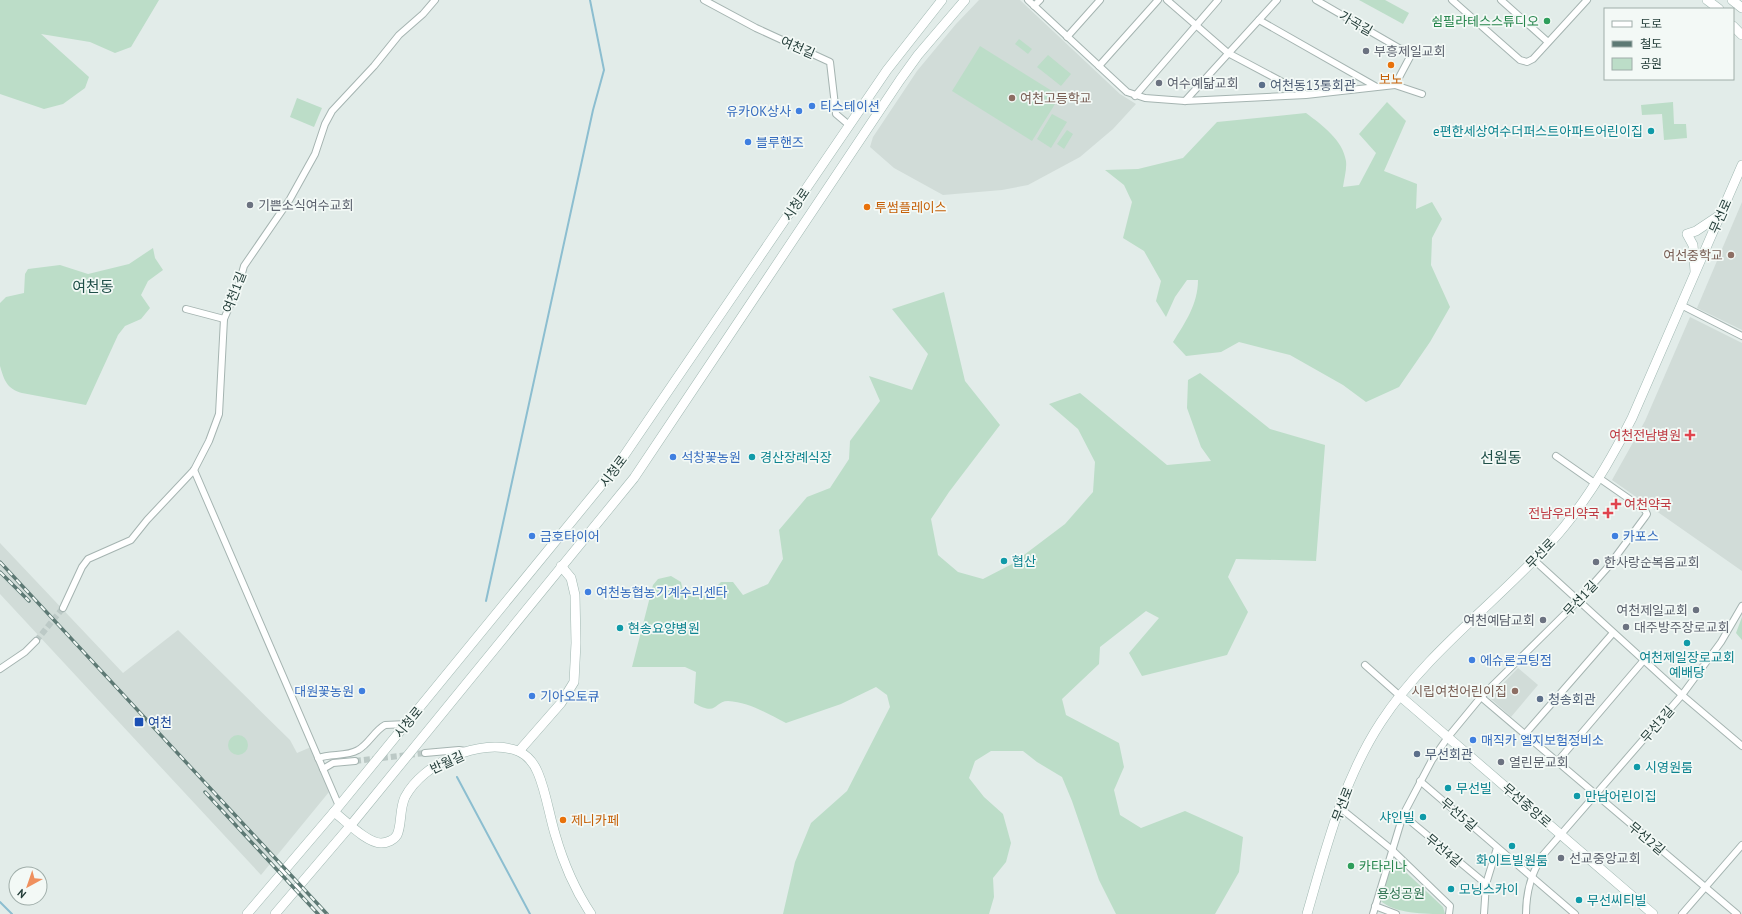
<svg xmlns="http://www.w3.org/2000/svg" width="1742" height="914" font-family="'PT Sans','Noto Sans KR',sans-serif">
	<rect width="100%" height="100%" fill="#e2ece9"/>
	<g fill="#d1dcd8">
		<polygon points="979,0 1020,0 1120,94 1136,104 1113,129 1080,157 1028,185 1002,190 943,195 894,168 870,147 873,137 917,71 956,24"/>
		<polygon points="1742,202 1742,330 1697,308"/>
		<polygon points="1690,317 1742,343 1742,571 1612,480 1645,421"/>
		<polygon points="0,543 123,673 178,630 290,740 297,753 311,747 329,792 261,875 0,594"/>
		<polygon points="1518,668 1538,685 1511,717 1491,699 1491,696"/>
	</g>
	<g fill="#bcddc8">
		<polygon points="0,0 159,0 131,47 115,53 90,42 41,34 89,77 85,88 63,104 44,109 0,94"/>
		<polygon points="1359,0 1385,0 1409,13 1403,24"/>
		<polygon points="1019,39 1032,49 1028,54 1015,44"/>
		<polygon points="980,46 1060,96 1032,141 952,91"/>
		<polygon points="1048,55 1071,74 1061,86 1037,67"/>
		<polygon points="297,98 322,108 314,127 290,117"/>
		<path d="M1387,102L1406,121L1384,171L1417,184L1416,209L1432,202L1442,219L1432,238L1431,265L1450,307L1430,342L1399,387L1366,402L1343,385L1290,355L1239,342L1221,352L1186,356L1173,342C1185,323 1198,304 1198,280H1187L1175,297L1166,317L1156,301L1161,281L1144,251L1123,238L1132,202L1124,185L1105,170L1138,169L1183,158L1217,122L1306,113C1322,125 1343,140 1346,161C1347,169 1344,179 1343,187L1359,185L1376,153L1359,134Z"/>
		<polygon points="1673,102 1674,124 1686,124 1687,138 1664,140 1662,114 1642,115 1641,105"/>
		<polygon points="1052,114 1067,122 1051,148 1037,139"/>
		<polygon points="1067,130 1073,134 1064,149 1057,144"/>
		<path d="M153,248L155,258L163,270L148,281L141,295L150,308L141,319L125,326L118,335L86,405L22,393C7,389 4,380 0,366V303L6,297L24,293L25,274L28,269L60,265L88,274L129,264Z"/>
		<path d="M944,292L965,381L1000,425L949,492L931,519L938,555L958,572L983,579L1012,564L1065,524L1093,492L1095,462L1078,429L1049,404L1080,393L1167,465L1211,461L1201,447L1187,408L1188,380L1200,373L1270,429L1325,445L1316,561L1236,559L1228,577L1248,612L1227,655L1142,676L1129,653L1159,618L1146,611L1100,647L1099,664L1062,699L1066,715L1119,743L1124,767L1114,790L1120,815L1141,828L1185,811L1243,837L1239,872L1215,914H1116L1099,880L1072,801L1062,777L1037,762L1023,751H991L975,761L969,778L984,797L1003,814L1011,843L1006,862L993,878L994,897L989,914H783L795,862L811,823L847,791L890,707L887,695L876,687L841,704L786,723C768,714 749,702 728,701C714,701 718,717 694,703L696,672L685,667H632L653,585L658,579L671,576L681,582L684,596H707L721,582H733L743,595L768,584L783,559L779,530L807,497L830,488L849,459L850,441L880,401L869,376L912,390L928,354L892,309Z"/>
		<polygon points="1742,617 1742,640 1736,633"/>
		<circle cx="238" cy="745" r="10"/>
		<path d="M1395,862L1443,907L1445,914C1426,914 1393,914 1380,900L1390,864Z"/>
	</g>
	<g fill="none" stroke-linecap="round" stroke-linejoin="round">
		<g stroke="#8cbed0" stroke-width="2">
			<polyline points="486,601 593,110 604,70 590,0"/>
			<polyline points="457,777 530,914"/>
			<polyline points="0,902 12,914"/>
		</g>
		<g stroke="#bcc9c6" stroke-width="6" stroke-dasharray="6 3" stroke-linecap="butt">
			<polyline points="36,641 63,608"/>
			<polyline points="355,761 425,753"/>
		</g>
		<defs>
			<g id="street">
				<polyline points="704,0 756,28 830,62 836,114 849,125"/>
				<polyline points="1028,0 1127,92 1145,98 1185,101 1306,95 1395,85 1411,55 1316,0"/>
				<polyline points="1167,0 1228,53 1305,94"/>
				<polyline points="1452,0 1520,60 1527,62 1533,59 1587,0"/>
				<polyline points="1501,0 1548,42"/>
				<polyline points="1034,6 1040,0"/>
				<polyline points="1259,20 1375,86"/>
				<polyline points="1067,37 1100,0"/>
				<polyline points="1099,66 1158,0"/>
				<polyline points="1395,85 1422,94"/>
				<polyline points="1135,96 1218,0"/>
				<polyline points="1185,101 1277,0"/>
				<polyline points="1681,305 1742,336"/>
				<polyline points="186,309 224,319"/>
				<polyline points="1556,456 1596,484"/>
				<polyline points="194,470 339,806"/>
				<polyline points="1534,560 1682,695 1742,746"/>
				<polyline points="63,608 82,567 88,559 131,540 147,520 194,470 209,441 219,414 224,319 239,284 244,266 290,199 315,154 325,124 332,111 374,66 399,35 423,14 435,0"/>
				<polyline points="1365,665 1400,696"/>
				<polyline points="0,669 25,652 36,641"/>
				<polyline points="1481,697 1737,914"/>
				<polyline points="1525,734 1613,633"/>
				<polyline points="425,753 459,750 466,751"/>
				<path d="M318,758C331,753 346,757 358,750C369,744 374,731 385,725L407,724"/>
				<polyline points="1557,762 1644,660"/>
				<polyline points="323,769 333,763 355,761"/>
				<polyline points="1420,781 1575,914"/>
				<polyline points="1339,807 1391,849 1450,906 1449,914"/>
				<polyline points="1403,815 1486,884"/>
				<polyline points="1375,906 1396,914"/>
				<polyline points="1373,914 1403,815 1432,760 1448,737 1481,697 1578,601 1608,567 1645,517 1647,514 1645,510 1599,478"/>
				<polyline points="1484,914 1486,884 1497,848"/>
				<path d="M1526,914C1526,892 1531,873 1543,855L1682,695L1721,642L1742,606"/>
				<polyline points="1682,914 1742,845"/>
			</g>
			<g id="secondary">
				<polyline points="1707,0 1719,9"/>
				<polyline points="1732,0 1742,8"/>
				<polyline points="1733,26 1742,35"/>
				<polyline points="1695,271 1693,245 1687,234 1696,231 1720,215"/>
				<polyline points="1400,696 1653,914"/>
				<polyline points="519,751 561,703 574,682 576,643 575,595 571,578 561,566"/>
				<path d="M334,812C346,821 367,843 381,843C387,843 394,840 397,835C402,825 399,810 405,797C423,763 480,737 518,751C527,755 534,763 538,773C546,792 549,814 555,834C563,862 575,890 591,914"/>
				<polyline points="247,914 334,812 617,466 887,70 942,0"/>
				<polyline points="275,914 351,825 634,478 900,80 918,55 965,0"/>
				<path d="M1307,914C1326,848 1343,780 1381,722C1426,653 1496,603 1551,542C1585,505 1610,462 1632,418L1742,165"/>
			</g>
		</defs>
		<use href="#street" stroke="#a5b4b1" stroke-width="8"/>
		<use href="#secondary" stroke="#a1b8b2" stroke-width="10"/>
		<use href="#street" stroke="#fff" stroke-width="6"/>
		<use href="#secondary" stroke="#fff" stroke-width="9"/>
		<defs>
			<g id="rail">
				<polyline points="0,562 327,914"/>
				<polyline points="0,572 29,601"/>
				<polyline points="205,792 318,914"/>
			</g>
		</defs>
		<use href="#rail" stroke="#5d7974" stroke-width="3.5"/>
		<use href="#rail" stroke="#f3f9f6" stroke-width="2" stroke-dasharray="6" stroke-linecap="butt"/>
	</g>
	<g fill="#2e9e5b" stroke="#f3f9f6" stroke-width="1.5">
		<circle cx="1547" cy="21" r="4"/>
		<circle cx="1351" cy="866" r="4"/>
	</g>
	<g fill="#6b7280" stroke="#f3f9f6" stroke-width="1.5">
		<circle cx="1366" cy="51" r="4"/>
		<circle cx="1159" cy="83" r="4"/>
		<circle cx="250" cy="205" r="4"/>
		<circle cx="1596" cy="562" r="4"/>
		<circle cx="1696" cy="610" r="4"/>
		<circle cx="1543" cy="620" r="4"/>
		<circle cx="1626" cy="627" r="4"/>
		<circle cx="1501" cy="762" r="4"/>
		<circle cx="1561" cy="858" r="4"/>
	</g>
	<g fill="#e8710a" stroke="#f3f9f6" stroke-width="1.5">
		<circle cx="1391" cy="65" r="4"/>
		<circle cx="867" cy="207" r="4"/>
		<circle cx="563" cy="820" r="4"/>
	</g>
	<g fill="#5c6f8a" stroke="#f3f9f6" stroke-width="1.5">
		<circle cx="1262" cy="85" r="4"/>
		<circle cx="1540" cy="699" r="4"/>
		<circle cx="1417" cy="754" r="4"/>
	</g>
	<g fill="#8d6e63" stroke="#f3f9f6" stroke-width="1.5">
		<circle cx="1012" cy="98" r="4"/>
		<circle cx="1731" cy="255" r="4"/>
		<circle cx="1515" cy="691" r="4"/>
	</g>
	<g fill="#3f7fe0" stroke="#f3f9f6" stroke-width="1.5">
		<circle cx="812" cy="106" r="4"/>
		<circle cx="799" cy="111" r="4"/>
		<circle cx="748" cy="142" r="4"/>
		<circle cx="673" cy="457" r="4"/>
		<circle cx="532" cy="536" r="4"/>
		<circle cx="1615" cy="536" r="4"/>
		<circle cx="588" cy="592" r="4"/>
		<circle cx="1472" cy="660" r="4"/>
		<circle cx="362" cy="691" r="4"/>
		<circle cx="532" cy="696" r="4"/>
		<circle cx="1473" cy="740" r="4"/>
	</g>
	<g fill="#0f9aa8" stroke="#f3f9f6" stroke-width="1.5">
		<circle cx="1651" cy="131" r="4"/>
		<circle cx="752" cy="457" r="4"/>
		<circle cx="1004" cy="561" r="4"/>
		<circle cx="620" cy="628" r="4"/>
		<circle cx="1687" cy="643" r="4"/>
		<circle cx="1637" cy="767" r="4"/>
		<circle cx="1448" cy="788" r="4"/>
		<circle cx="1577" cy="796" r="4"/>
		<circle cx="1423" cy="817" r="4"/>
		<circle cx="1512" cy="846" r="4"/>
		<circle cx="1451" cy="889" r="4"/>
		<circle cx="1579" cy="900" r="4"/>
	</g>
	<g fill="#e0444e" stroke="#f3f9f6" stroke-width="1.5">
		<path d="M1688 429h4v4h4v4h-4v4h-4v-4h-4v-4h4z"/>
		<path d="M1614 498h4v4h4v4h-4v4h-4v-4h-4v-4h4z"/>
		<path d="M1606 507h4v4h4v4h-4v4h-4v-4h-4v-4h4z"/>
	</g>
	<rect fill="#1a4fb4" stroke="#f3f9f6" stroke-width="1.5" x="134" y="717" width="10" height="10" rx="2"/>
	<g text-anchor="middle" stroke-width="3.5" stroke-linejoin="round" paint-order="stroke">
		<g font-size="13" fill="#27864d" stroke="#f3f9f6" text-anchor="end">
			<text x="1539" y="26">쉼필라테스스튜디오</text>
			<text x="1359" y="871" text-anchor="start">카타리나</text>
		</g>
		<g font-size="13" fill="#233d39" stroke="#f3f9f6">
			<text transform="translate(1356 23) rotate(30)" y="5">가곡길</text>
			<text transform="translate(798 47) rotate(23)" y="5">여천길</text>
			<text transform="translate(796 204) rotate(-56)" y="5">시청로</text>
			<text transform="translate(1720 216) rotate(-66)" y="5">무선로</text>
			<text transform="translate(234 292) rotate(-69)" y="5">여천1길</text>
			<text transform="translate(613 471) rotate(-53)" y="5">시청로</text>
			<text transform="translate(1540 553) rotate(-46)" y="5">무선로</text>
			<text transform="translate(1580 598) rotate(-47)" y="5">무선1길</text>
			<text transform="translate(408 722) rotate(-51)" y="5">시청로</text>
			<text transform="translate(1657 724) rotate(-49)" y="5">무선3길</text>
			<text transform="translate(447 762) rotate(-25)" y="5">반월길</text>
			<text transform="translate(1342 804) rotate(-69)" y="5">무선로</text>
			<text transform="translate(1527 805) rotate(41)" y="5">무선중앙로</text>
			<text transform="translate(1459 814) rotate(41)" y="5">무선5길</text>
			<text transform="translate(1647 838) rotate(40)" y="5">무선2길</text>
			<text transform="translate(1444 850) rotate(40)" y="5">무선4길</text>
		</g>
		<g font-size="13" fill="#5b616d" stroke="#f3f9f6" text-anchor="start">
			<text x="1374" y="56">부흥제일교회</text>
			<text x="1167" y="88">여수예닮교회</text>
			<text x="258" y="210">기쁜소식여수교회</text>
			<text x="1604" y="567">한사랑순복음교회</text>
			<text x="1688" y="615" text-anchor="end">여천제일교회</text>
			<text x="1535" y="625" text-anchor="end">여천예담교회</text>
			<text x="1634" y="632">대주방주장로교회</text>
			<text x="1509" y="767">열린문교회</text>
			<text x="1569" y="863">선교중앙교회</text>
		</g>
		<g font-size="13" fill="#c56008" stroke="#f3f9f6" text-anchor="start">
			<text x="1391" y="84" text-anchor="middle">보노</text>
			<text x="875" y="212">투썸플레이스</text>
			<text x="571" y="825">제니카페</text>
		</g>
		<g font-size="13" fill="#4e5e75" stroke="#f3f9f6" text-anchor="start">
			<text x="1270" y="90">여천동13통회관</text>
			<text x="1548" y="704">청송회관</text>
			<text x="1425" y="759">무선회관</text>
		</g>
		<g font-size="13" fill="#785e54" stroke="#f3f9f6" text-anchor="end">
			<text x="1020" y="103" text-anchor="start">여천고등학교</text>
			<text x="1723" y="260">여선중학교</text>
			<text x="1507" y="696">시립여천어린이집</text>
		</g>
		<g font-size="13" fill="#366cbe" stroke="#f3f9f6" text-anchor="start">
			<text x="820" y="111">티스테이션</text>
			<text x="791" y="116" text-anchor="end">유카OK상사</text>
			<text x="756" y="147">블루핸즈</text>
			<text x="681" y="462">석창꽃농원</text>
			<text x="540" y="541">금호타이어</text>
			<text x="1623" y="541">카포스</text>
			<text x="596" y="597">여천농협농기계수리센타</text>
			<text x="1480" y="665">에슈론코팅점</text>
			<text x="354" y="696" text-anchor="end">대원꽃농원</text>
			<text x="540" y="701">기아오토큐</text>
			<text x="1481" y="745">매직카 엘지보험정비소</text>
		</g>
		<g font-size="13" fill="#0d838f" stroke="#f3f9f6" text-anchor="start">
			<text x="1643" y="136" text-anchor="end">e편한세상여수더퍼스트아파트어린이집</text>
			<text x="760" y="462">경산장례식장</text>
			<text x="1012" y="566">협산</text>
			<text x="628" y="633">현송요양병원</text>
			<text x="1687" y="662" text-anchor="middle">여천제일장로교회<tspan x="1687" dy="15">예배당</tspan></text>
			<text x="1645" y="772">시영원룸</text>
			<text x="1456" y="793">무선빌</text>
			<text x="1585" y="801">만남어린이집</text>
			<text x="1415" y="822" text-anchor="end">샤인빌</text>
			<text x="1512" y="865" text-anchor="middle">화이트빌원룸</text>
			<text x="1459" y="894">모닝스카이</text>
			<text x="1587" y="905">무선씨티빌</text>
		</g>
		<g font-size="13" fill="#be3a42" stroke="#f3f9f6" text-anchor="end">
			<text x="1681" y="440">여천전남병원</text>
			<text x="1624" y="509" text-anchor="start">여천약국</text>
			<text x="1600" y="518">전남우리약국</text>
		</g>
		<g font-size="13" fill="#164399" stroke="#f3f9f6" text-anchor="start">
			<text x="148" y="727">여천</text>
		</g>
		<g font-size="13" fill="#2e7350" stroke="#f3f9f6">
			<text x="1401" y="898">용성공원</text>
		</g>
		<g font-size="15" fill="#1f4f48" stroke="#f3f9f6">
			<text x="93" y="292">여천동</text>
			<text x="1501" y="463">선원동</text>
		</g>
	</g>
	<rect x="1604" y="8" width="130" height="72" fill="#f3f9f6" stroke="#a0aeaa"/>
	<rect x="1612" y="21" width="20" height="6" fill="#ffffff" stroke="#a0aeaa"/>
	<text x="1640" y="28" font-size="12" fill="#233d39">도로</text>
	<rect x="1612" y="41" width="20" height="6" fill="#5d7974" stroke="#a0aeaa"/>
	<text x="1640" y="48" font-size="12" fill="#233d39">철도</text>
	<rect x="1612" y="58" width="20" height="12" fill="#bcddc8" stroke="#a0aeaa"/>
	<text x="1640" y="68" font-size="12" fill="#233d39">공원</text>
	<g transform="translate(28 886) rotate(220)"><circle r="19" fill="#f3f9f6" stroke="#a0aeaa"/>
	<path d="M0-3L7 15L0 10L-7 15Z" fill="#ef905e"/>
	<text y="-6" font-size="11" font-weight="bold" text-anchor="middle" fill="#233d39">N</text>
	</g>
</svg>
